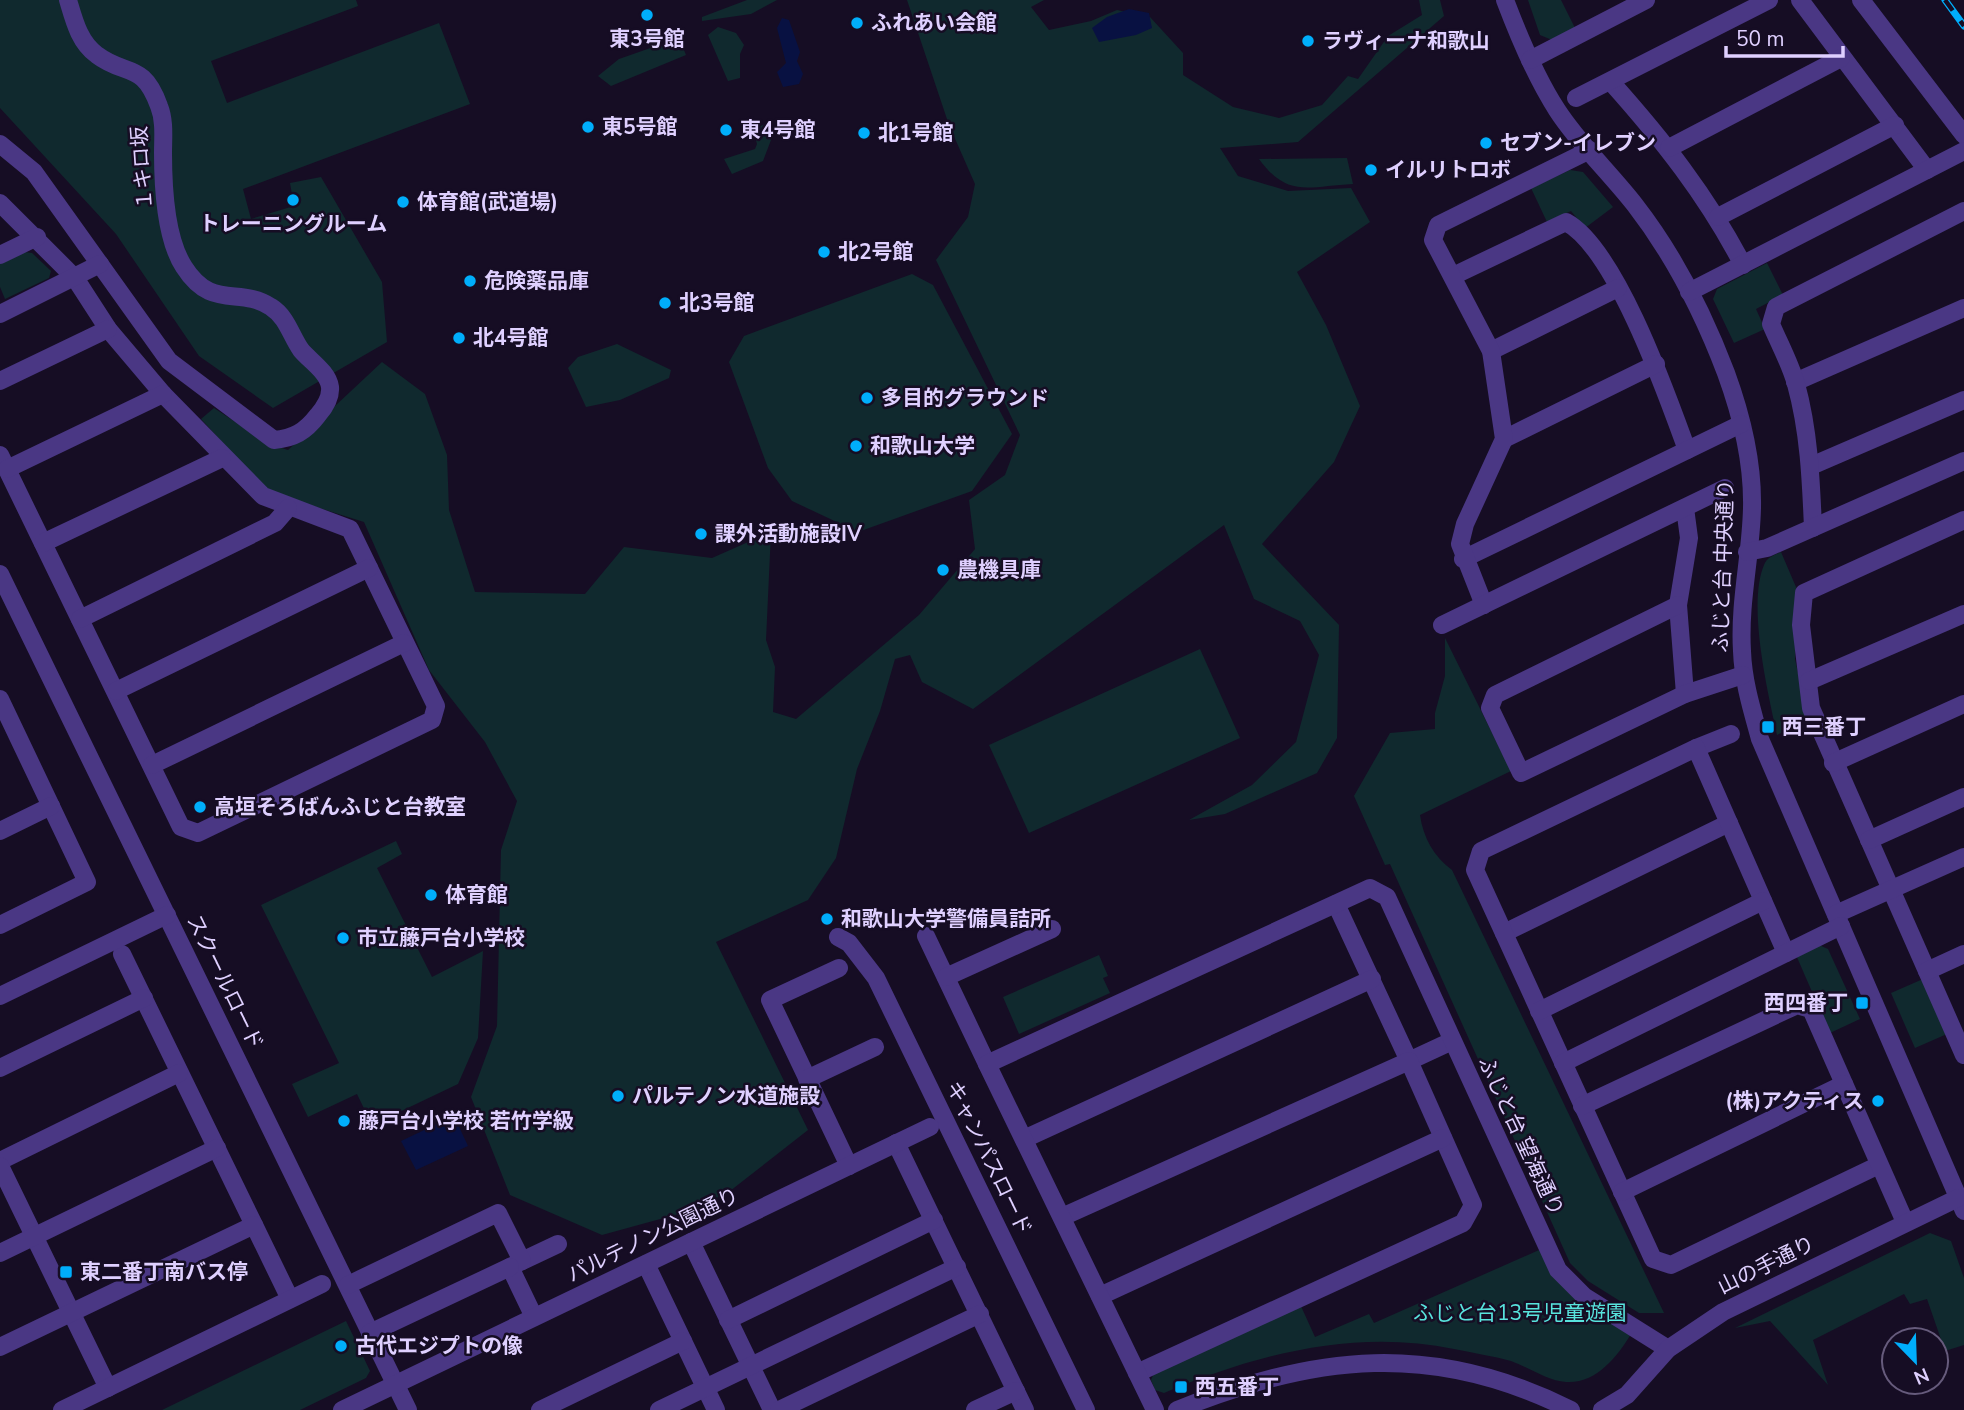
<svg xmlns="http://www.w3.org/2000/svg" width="1964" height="1410" font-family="'Nunito Sans','Noto Sans JP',sans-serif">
	<rect width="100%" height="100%" fill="#160d24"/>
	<g fill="#10292e">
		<polygon points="0,0 356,0 358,6 211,61 227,103 439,23 470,104 243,189 251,219 294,206 290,183 321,177 382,282 387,342 273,408 199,356 116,234 0,108"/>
		<polygon points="747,0 777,0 751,14 702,21 702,17"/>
		<polygon points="907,0 1044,0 1031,7 1049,30 1091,21 1117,10 1150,17 1183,53 1183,75 1233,107 1279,118 1322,105 1348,76 1358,79 1388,36 1422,15 1419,0 1440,0 1444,16 1298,142 1220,148 1238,176 1288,191 1351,188 1370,222 1297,272 1326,325 1360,406 1334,462 1262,544 1339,625 1337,738 1317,773 1225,814 1189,820 1252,785 1296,742 1319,655 1300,621 1254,599 1224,525 973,709 922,682 910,655 895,659 880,711 857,769 836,858 808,900 716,942 808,1130 730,1191 693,1210 602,1235 510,1195 471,1097 497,1026 501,850 517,801 485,742 429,670 364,522 284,497 263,487 201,419 214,408 269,444 288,450 382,362 425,394 447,455 449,510 475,592 585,594 624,547 712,558 771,532 766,640 775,667 773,712 796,719 919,615 975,549 969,500 1005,475 1020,435 936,260 968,217 975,184 949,125"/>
		<polygon points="1528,0 1561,0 1575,28 1552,40 1540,35"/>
		<polygon points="718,27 736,33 744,45 740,54 740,78 728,81 708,35"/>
		<polygon points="679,38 686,55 611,86 598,76 619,59"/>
		<polygon points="765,124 771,140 763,161 732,174 724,159 755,149 757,144 753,129"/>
		<path d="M1347,158L1353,184C1309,186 1288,199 1259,159Z"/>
		<polygon points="1570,170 1583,172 1613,207 1585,228 1571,211 1547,222 1531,188"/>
		<polygon points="25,252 32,253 51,271 49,278 5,299 0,287 0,264"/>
		<polygon points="1767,263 1783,295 1756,309 1765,329 1734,343 1713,299 1717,289"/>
		<polygon points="912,274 933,285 1012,434 972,491 858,532 792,501 768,468 729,362 744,336"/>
		<polygon points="617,344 671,370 669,378 620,400 586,407 568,368 578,357"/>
		<path d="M1781,552L1796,587L1795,659L1808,720L1777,735C1768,693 1747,605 1764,565C1767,557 1774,555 1781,552Z"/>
		<path d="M1445,638L1511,771L1420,815C1423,837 1434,857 1452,870L1664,1313H1639L1588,1281L1570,1263L1390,864L1385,865L1354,796L1390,733L1435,729V713L1445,676Z"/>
		<polygon points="1200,649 1240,738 1029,833 989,745"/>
		<polygon points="396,841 402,854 377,868 432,977 483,951 478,1038 458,1084 372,1125 357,1094 308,1117 292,1084 339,1063 261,905"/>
		<polygon points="1819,945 1828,949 1860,1019 1830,1033 1796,955"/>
		<polygon points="1099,955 1108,976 1103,978 1110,993 1019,1034 1003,997"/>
		<polygon points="1923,979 1947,1034 1915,1048 1891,993"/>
		<polygon points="1930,1233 1951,1241 1964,1278 1964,1345 1945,1351 1927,1299 1910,1304 1904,1294 1813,1340 1828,1385 1770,1321 1735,1328"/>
		<path d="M1539,1250C1563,1295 1588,1310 1631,1334C1617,1357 1596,1384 1566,1382C1548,1381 1528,1367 1511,1361C1493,1356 1473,1353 1454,1349C1354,1328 1254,1355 1164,1393L1155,1390L1151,1380L1155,1370L1300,1304L1315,1337L1369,1314L1374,1323Z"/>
		<polygon points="346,1321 370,1371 366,1378 300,1410 162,1410"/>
	</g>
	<g fill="#081142">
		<polygon points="1129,9 1149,13 1152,28 1136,35 1099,42 1092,28 1107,17"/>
		<polygon points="782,18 789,20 800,52 797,61 803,74 799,84 783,87 777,72 786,63 777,28"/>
		<polygon points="454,1116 468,1146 416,1170 401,1141"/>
	</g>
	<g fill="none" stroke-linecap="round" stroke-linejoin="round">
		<g stroke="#4a3784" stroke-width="18">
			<path d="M1505,0C1519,37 1535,76 1557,110C1579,144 1610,173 1635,205C1673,254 1704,315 1726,373C1741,414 1753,464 1752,508C1751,556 1739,602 1742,651C1743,681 1752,710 1760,739L1964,1211"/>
			<polyline points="1800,0 1927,170"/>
			<polyline points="1861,0 1964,135"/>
			<polyline points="1530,60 1646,0"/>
			<path d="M1611,82C1662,139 1707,196 1743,265"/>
			<polyline points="1576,98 1769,0"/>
			<path d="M0,144L34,172L169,361L274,440C294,438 305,432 318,415C324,408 331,397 330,387C328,372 310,361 301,350C291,336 287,317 271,307C239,286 212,311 184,267C165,238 163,187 163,153C163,138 165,121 159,106C143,61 126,77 97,55C79,42 74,20 68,0"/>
			<polyline points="1669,148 1841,58"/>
			<polyline points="0,203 75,278 108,329 163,394 263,496 350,529 436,706 432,720 198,833 181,827 0,455"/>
			<polyline points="1718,217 1895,125"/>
			<polyline points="0,255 37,237"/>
			<path d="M1453,276L1566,222C1616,249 1667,395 1687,450"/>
			<polyline points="1689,292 1964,151"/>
			<polyline points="0,314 100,264"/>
			<polyline points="1491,351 1618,288"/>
			<polyline points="0,381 108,329"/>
			<polyline points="1795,382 1964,308"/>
			<polyline points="1504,439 1656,364"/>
			<polyline points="1811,466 1964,400"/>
			<polyline points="7,469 163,394"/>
			<polyline points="1685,508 1689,538 1678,605 1685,694"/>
			<polyline points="1964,520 1804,593 1801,625 1811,708 1964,1055"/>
			<path d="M1813,528C1811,480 1809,431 1796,384C1790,363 1779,343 1771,324L1776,307L1964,211"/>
			<polyline points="43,543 222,458"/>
			<polyline points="1747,552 1767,548 1964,461"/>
			<polyline points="1463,559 1741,424"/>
			<polyline points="0,574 408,1410"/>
			<polyline points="1484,605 1460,544 1465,524 1504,439 1491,351 1433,240 1438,225 1590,150"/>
			<polyline points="1678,605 1495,695 1490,708 1521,773 1685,694 1743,675"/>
			<polyline points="80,619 275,523 288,508"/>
			<polyline points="1442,625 1725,488"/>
			<polyline points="1809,681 1964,614"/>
			<polyline points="116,691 369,568"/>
			<polyline points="0,699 87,882 0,925"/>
			<polyline points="1696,748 1731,734"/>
			<polyline points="1833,763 1964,704"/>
			<polyline points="152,765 404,643"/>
			<polyline points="0,831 51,806"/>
			<polyline points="1869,840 1964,797"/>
			<polyline points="1336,904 1409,1061 1452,1041"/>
			<polyline points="1836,914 1964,857"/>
			<polyline points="1504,933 1729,823"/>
			<polyline points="926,936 987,1064"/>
			<polyline points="838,937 849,943 876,978 1086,1410"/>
			<polyline points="1786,953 1696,748 1481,851 1475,870 1653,1259 1671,1265 1879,1165"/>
			<polyline points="122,954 254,1225"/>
			<polyline points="839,968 770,1000 849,1166"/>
			<polyline points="1927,971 1964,954"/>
			<polyline points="946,977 1052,929"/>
			<polyline points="0,996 167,915"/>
			<polyline points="1539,1011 1763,901"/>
			<polyline points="1563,1063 1841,926"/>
			<polyline points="0,1068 144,998"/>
			<polyline points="807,1079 875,1047"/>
			<polyline points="1582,1106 1797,1005 1811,1009 1905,1222"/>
			<polyline points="1024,1139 1372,979"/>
			<polyline points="896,1143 1025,1410"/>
			<polyline points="0,1161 179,1073"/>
			<polyline points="0,1166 108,1388"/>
			<polyline points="1622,1192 1844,1084"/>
			<polyline points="1062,1217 1409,1061 1473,1205 1463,1223 1137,1373"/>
			<polyline points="691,1242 772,1410"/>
			<polyline points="0,1253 217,1148"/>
			<polyline points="522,1261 558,1244"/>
			<polyline points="646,1264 716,1410"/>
			<polyline points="348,1285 498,1213 522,1261 510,1267 534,1317"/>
			<polyline points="1100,1296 1443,1138"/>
			<polyline points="728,1320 934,1220"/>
			<polyline points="370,1333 510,1267"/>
			<polyline points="0,1347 254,1225 290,1299"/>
			<polyline points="62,1410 322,1284"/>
			<polyline points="342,1410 930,1127"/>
			<polyline points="540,1410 683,1341"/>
			<polyline points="659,1410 957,1267"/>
			<polyline points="779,1410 980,1314"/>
			<polyline points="975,1410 1016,1391"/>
			<polyline points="1155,1410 987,1064 1370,888 1387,897 1558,1270 1585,1297 1668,1349"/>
			<path d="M1177,1410C1315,1354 1434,1341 1571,1410"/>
			<polyline points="1602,1410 1627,1395 1668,1349 1723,1312 1958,1198"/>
		</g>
		<defs>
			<polyline id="rail" points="1945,0 1964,26"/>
		</defs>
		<use href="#rail" stroke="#00aefb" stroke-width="7"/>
		<use href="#rail" stroke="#160d24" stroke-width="4.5" stroke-dasharray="13" stroke-linecap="butt"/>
	</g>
	<g fill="#00aefb" stroke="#160d24" stroke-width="2.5">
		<circle cx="647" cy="15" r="7"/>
		<circle cx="857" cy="23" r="7"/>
		<circle cx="1308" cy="41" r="7"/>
		<circle cx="588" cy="127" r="7"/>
		<circle cx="726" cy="130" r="7"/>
		<circle cx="864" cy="133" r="7"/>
		<circle cx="1486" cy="143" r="7"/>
		<circle cx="1371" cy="170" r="7"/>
		<circle cx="293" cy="200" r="7"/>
		<circle cx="403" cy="202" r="7"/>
		<circle cx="824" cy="252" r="7"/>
		<circle cx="470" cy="281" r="7"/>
		<circle cx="665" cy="303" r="7"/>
		<circle cx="459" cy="338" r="7"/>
		<circle cx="867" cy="398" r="7"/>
		<circle cx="856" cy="446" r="7"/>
		<circle cx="701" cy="534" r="7"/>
		<circle cx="943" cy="570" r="7"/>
		<rect x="1761" y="720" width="14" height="14" rx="3.5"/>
		<circle cx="200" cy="807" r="7"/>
		<circle cx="431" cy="895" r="7"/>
		<circle cx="827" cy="919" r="7"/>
		<circle cx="343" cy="938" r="7"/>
		<rect x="1855" y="996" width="14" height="14" rx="3.5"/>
		<circle cx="618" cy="1096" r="7"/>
		<circle cx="1878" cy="1101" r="7"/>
		<circle cx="344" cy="1121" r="7"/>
		<rect x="59" y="1265" width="14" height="14" rx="3.5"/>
		<circle cx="341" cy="1346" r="7"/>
		<rect x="1174" y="1380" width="14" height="14" rx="3.5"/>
	</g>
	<g text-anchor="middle" stroke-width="5" stroke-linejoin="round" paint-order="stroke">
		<g font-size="21" font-weight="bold" fill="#dfd0ff" stroke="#160d24" text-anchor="start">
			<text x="871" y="30">ふれあい会館</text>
			<text x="647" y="46" text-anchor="middle">東3号館</text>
			<text x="1322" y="48">ラヴィーナ和歌山</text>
			<text x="602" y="134">東5号館</text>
			<text x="740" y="137">東4号館</text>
			<text x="878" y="140">北1号館</text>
			<text x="1500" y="150">セブン-イレブン</text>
			<text x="1385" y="177">イルリトロボ</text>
			<text x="417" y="209">体育館(武道場)</text>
			<text x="293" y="231" text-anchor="middle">トレーニングルーム</text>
			<text x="838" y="259">北2号館</text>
			<text x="484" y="288">危険薬品庫</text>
			<text x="679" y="310">北3号館</text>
			<text x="473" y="345">北4号館</text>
			<text x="881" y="405">多目的グラウンド</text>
			<text x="870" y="453">和歌山大学</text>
			<text x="715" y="541">課外活動施設IV</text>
			<text x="957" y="577">農機具庫</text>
			<text x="1782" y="734">西三番丁</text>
			<text x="214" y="814">高垣そろばんふじと台教室</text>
			<text x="445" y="902">体育館</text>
			<text x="841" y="926">和歌山大学警備員詰所</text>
			<text x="357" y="945">市立藤戸台小学校</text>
			<text x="1848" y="1010" text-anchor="end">西四番丁</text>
			<text x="632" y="1103">パルテノン水道施設</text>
			<text x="1864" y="1108" text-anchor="end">(株)アクティス</text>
			<text x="358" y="1128">藤戸台小学校 若竹学級</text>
			<text x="80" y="1279">東二番丁南バス停</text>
			<text x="355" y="1353">古代エジプトの像</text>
			<text x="1195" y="1394">西五番丁</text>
		</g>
		<g font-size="21" fill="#dfd0ff" stroke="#160d24">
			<text transform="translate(142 168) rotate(-94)" y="7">１キロ坂</text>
			<text transform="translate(1723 566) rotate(-88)" y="7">ふじと台 中央通り</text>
			<text transform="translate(225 982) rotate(64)" y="7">スクールロード</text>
			<text transform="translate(1521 1136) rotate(65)" y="7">ふじと台 望海通り</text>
			<text transform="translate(989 1158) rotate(64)" y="7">キャンパスロード</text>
			<text transform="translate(653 1235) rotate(-26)" y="7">パルテノン公園通り</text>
			<text transform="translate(1766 1265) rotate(-26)" y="7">山の手通り</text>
		</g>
		<g font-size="21" fill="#58e3dd" stroke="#160d24">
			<text x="1520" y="1320">ふじと台13号児童遊園</text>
		</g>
	</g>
	<g transform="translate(1915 1361) rotate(157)"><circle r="33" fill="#160d24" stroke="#665b7c" stroke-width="2"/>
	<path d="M0-5L12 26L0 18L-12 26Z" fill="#00aefb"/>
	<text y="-10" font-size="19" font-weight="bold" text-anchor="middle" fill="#dfd0ff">N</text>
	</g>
	<path d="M1726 46v10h117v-10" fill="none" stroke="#dfd0ff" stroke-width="3.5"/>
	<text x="1736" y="46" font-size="21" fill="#dfd0ff" stroke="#160d24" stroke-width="5" paint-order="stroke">50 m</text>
</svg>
